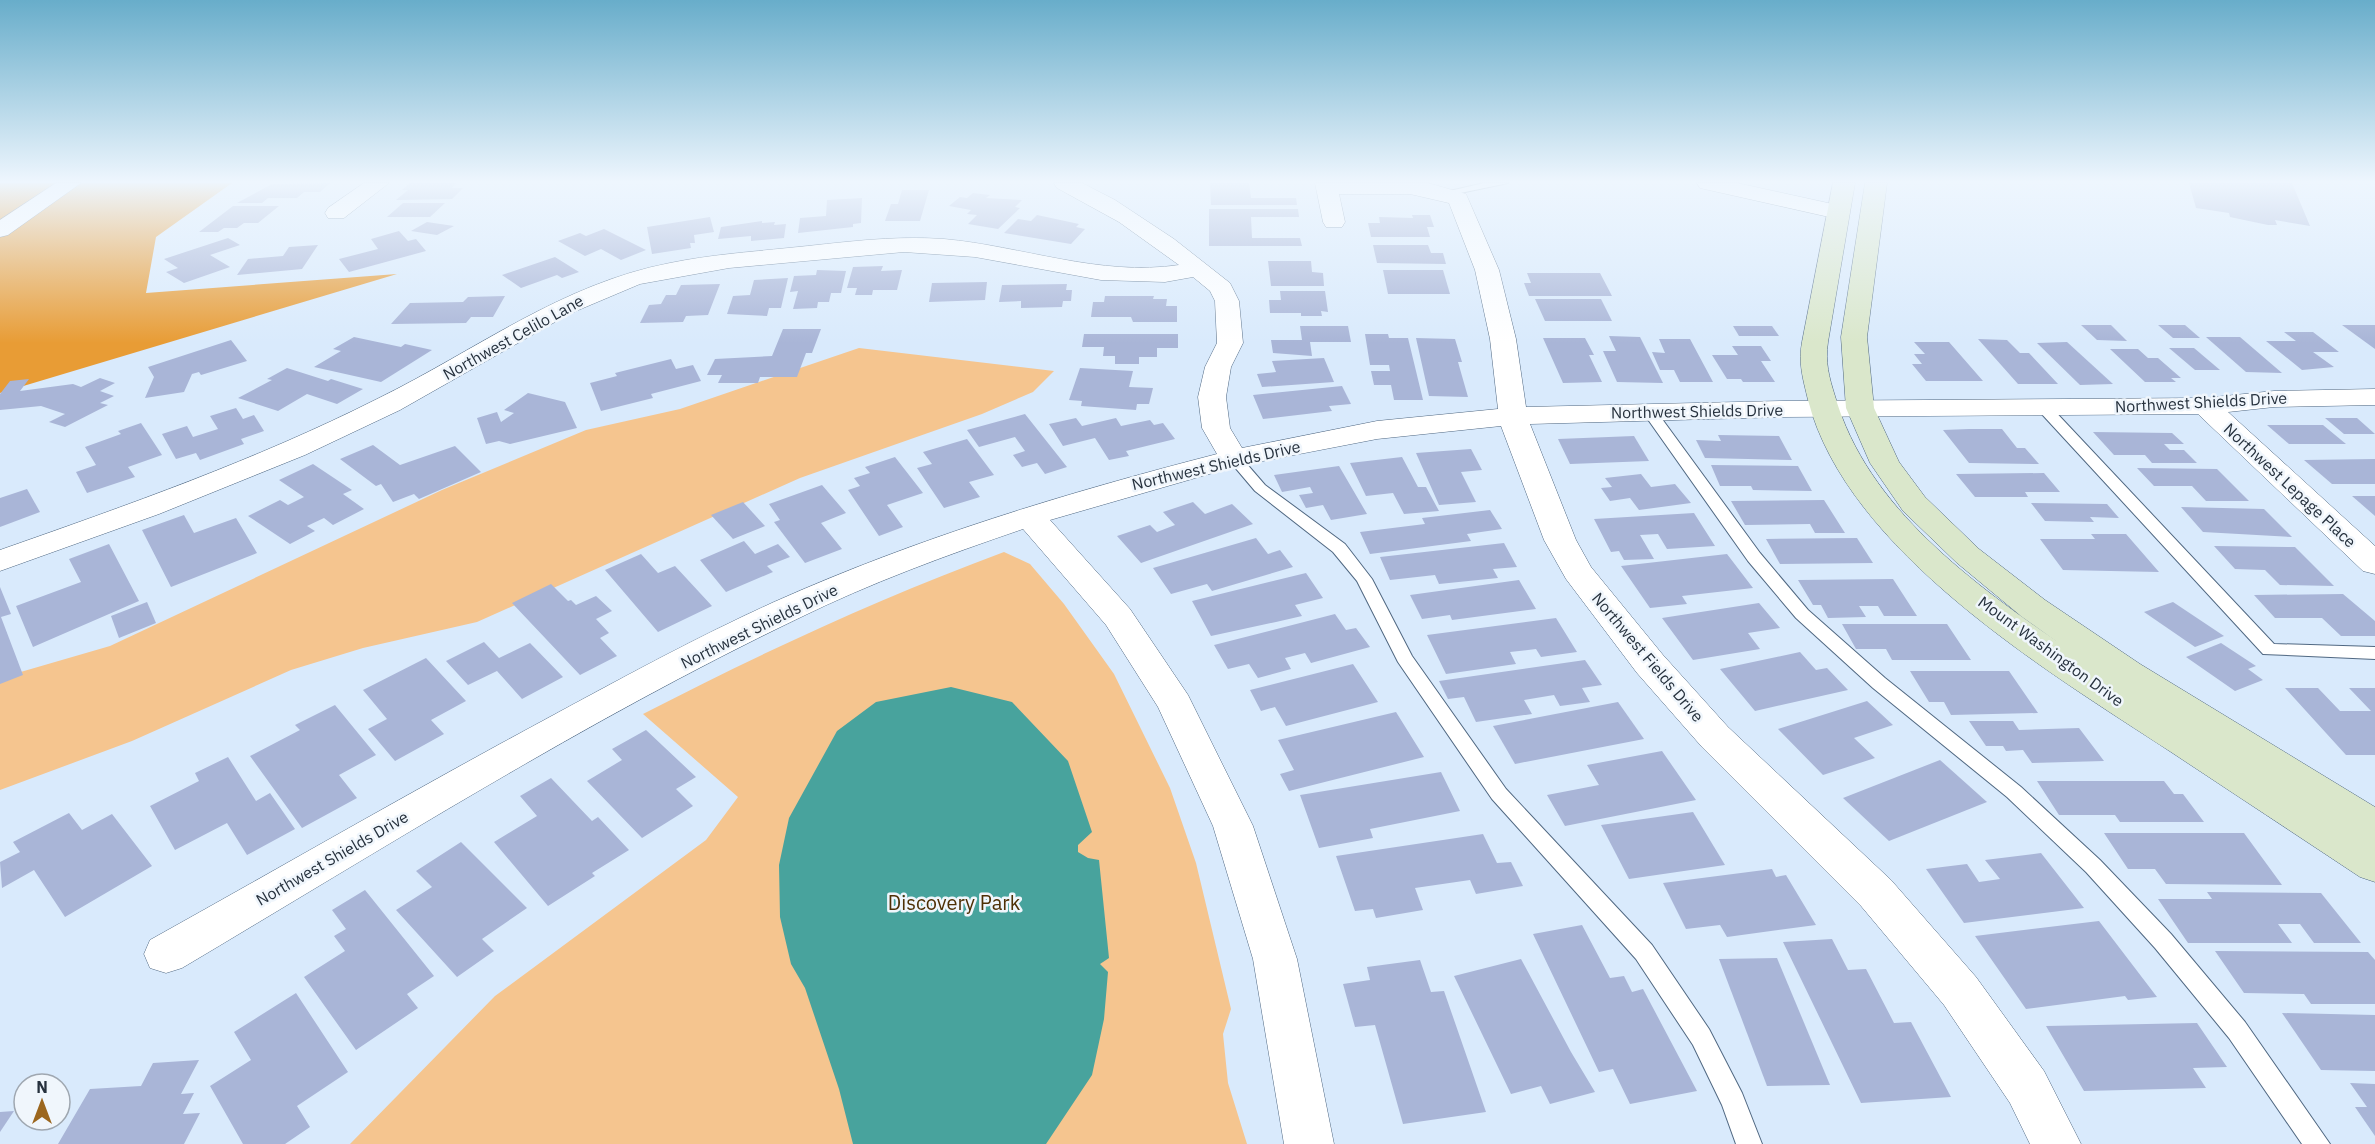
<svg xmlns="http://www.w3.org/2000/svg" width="2375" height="1144" font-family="'IBM Plex Sans',sans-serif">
	<rect width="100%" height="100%" fill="#d9eafc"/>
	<g fill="#f5c58f">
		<polygon points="859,348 1054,371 1033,392 982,414 800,478 477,622 363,648 291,670 132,741 0,790 0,678 110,646 442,490 586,430 680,409"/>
		<path d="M1004,552L1030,564L1064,604L1114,674L1170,788L1196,863L1231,1009L1223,1034L1228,1083L1247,1144H350L495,996L706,840L738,797L643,714C761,653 880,598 1004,552Z"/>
	</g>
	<polygon fill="#e89c35" points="0,183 232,183 156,237 146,293 397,274 0,393"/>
	<polygon fill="#48a39d" points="951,687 1012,702 1068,761 1092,832 1078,845 1078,852 1088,858 1099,860 1109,958 1100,964 1108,972 1104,1019 1092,1075 1046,1144 853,1144 839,1089 805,988 791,964 780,917 779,865 789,818 837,731 876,702"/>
	<g fill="#a9b5d7">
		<polygon points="330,183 320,192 304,192 297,198 268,198 262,203 237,203 272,184"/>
		<polygon points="410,183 456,183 452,188 463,188 452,199 396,200 408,190 402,190"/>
		<polygon points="1210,183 1249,183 1251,198 1296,198 1297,205 1211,205"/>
		<polygon points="2189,183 2292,183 2310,226 2275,220 2277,225 2268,225 2230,217 2229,213 2196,208"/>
		<polygon points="902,190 929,190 920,221 885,221 891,204 898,204"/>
		<polygon points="973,193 990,195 986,198 1022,200 1015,207 1020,208 998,229 968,224 977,215 967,214 971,210 949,206 960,197 967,198"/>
		<polygon points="862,198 861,223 853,224 853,227 798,233 800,218 826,216 827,200"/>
		<polygon points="403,203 445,203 430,217 387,217"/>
		<polygon points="233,206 279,206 258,223 244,223 237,228 224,228 218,232 199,232"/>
		<polygon points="1209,209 1298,209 1299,217 1251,217 1252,238 1300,238 1302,246 1209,246"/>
		<polygon points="1037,215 1079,224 1076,227 1085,229 1071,244 1004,233 1018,219 1031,221"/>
		<polygon points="1412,215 1430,215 1434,227 1427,227 1430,237 1371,237 1368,223 1380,223 1379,217 1413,218"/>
		<polygon points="710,217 714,232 694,235 695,243 690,243 691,248 652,254 647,227"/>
		<polygon points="762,221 762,223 775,222 774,225 786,224 784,238 751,241 751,236 718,239 721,227"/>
		<polygon points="427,222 454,226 437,235 411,231"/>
		<polygon points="604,229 646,250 621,260 601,249 585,256 558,241 580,233 586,236"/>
		<polygon points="399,231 408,241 416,239 426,251 349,272 339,259 378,249 371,239"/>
		<polygon points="228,238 240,245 210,255 230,267 184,283 166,272 178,268 164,259"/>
		<polygon points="318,245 302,269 237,275 248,259 283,256 289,247"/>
		<polygon points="1373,245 1428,245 1431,253 1443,253 1446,264 1377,263"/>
		<polygon points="555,257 579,272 562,278 557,275 521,288 502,275"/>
		<polygon points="1268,261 1311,261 1312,272 1323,273 1324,286 1271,286"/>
		<polygon points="883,266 881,271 902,270 897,290 873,290 872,295 855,295 857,288 847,288 853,267"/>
		<polygon points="817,270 846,271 841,293 831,293 829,302 818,302 817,308 793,309 798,291 790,292 794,276 816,275"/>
		<polygon points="1383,270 1443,270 1450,294 1388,294"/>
		<polygon points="1527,273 1600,273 1612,296 1529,296 1524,283 1531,283"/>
		<polygon points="788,278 781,308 769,308 767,316 727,314 733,296 750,295 754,280"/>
		<polygon points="987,282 985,300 929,302 932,283"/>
		<polygon points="720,284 708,315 686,316 683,322 640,323 649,305 661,304 666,295 676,295 681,285"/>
		<polygon points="1067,284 1066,290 1072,290 1071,301 1063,301 1062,307 1021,308 1021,301 999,302 1002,285"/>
		<polygon points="1280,291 1325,291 1328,312 1321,311 1322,316 1301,316 1301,313 1270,313 1269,300 1281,300"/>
		<polygon points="505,296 493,317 471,317 466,323 391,324 410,303 463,302 468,297"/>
		<polygon points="1105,296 1154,296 1153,299 1167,299 1166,306 1177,306 1177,322 1133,322 1131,317 1091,317 1093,302 1104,302"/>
		<polygon points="1535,299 1601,299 1612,321 1545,321"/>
		<polygon points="2081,325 2111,325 2127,341 2097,340"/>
		<polygon points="2158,325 2185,325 2200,338 2173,338"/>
		<polygon points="2342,325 2375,325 2375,349"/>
		<polygon points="1300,326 1348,326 1351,342 1310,342 1312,356 1273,353 1271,340 1302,340"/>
		<polygon points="1733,326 1772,326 1779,336 1739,336"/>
		<polygon points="783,329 821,329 812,353 806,353 797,377 760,377 758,383 718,383 722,375 707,375 715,359 772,356"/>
		<polygon points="2284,332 2313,332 2339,352 2313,352 2334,367 2302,370 2266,341 2296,341"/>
		<polygon points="1084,334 1178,334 1178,348 1157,348 1157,357 1139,357 1139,364 1115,364 1115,356 1103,356 1104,347 1082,347"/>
		<polygon points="1365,334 1388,334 1389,338 1408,338 1423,400 1394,400 1391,385 1374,385 1371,371 1390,371 1389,365 1370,365"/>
		<polygon points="1609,336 1640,337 1663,383 1617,382 1603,351 1616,351"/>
		<polygon points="354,337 401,347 405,344 432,350 381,382 314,367 341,351 333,349"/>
		<polygon points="2206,337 2240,337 2282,373 2246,372"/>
		<polygon points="1416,338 1455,339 1462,362 1458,362 1468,397 1429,396"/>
		<polygon points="1543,338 1585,338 1594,355 1589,355 1602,382 1563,383"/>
		<polygon points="1659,339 1690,339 1713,382 1680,382 1674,370 1660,370 1652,352 1665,353"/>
		<polygon points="1978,339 2007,340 2020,353 2029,353 2058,384 2018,384"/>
		<polygon points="231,340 247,361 201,375 199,372 192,374 184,392 145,398 154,377 148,367"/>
		<polygon points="1914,342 1949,342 1983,381 1926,381 1912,364 1922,364 1914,354 1925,354"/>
		<polygon points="2067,342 2113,384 2080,385 2037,343"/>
		<polygon points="1732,346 1761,346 1771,361 1761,361 1775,382 1743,382 1741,379 1727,379 1712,355 1738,355"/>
		<polygon points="2169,348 2194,348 2220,370 2195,370"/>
		<polygon points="2110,349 2138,349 2148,358 2158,358 2181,378 2171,378 2176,382 2145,382"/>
		<polygon points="1324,358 1334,382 1262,387 1257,374 1276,372 1272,361"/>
		<polygon points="671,359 676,369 693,365 701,381 651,394 653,398 601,411 590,383 617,376 615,373"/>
		<polygon points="287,368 328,381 331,379 363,389 337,404 307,394 278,411 238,398 272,380 267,379"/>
		<polygon points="1080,368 1133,371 1129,387 1153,388 1149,404 1137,404 1136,410 1081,406 1082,401 1069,400"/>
		<polygon points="100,378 115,383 100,391 114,396 100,403 108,405 65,427 49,422 65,414 41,406 0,410 0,394 10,381 29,379 20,391 73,384 81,387"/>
		<polygon points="1342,386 1351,404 1329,406 1332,411 1263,419 1253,395"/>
		<polygon points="528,393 565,402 577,428 510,444 499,441 486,444 477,418 497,412 501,422 514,413 504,410"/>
		<polygon points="236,408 243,419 254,415 264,431 241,439 244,444 200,460 196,453 176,459 162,434 187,426 193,437 218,429 210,416"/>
		<polygon points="1025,414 1067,467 1045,474 1037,463 1022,467 1013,455 1025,451 1015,437 979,447 967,430"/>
		<polygon points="1076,418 1082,426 1116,418 1121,426 1150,420 1154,425 1163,423 1175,439 1126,451 1129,456 1109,460 1095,438 1063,446 1049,424"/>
		<polygon points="2325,418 2357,418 2375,434 2344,434"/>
		<polygon points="141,423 162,455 128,467 135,477 87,493 76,472 96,465 85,447 121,434 118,431"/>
		<polygon points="2267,425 2323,425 2346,444 2289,444"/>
		<polygon points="1969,429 2002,429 2017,448 2025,448 2039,464 1969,463 1943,430"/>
		<polygon points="2093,432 2172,433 2184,444 2164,444 2170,450 2184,450 2197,463 2152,463 2145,455 2114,455"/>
		<polygon points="1718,435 1779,436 1792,460 1705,458 1696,440 1721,441"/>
		<polygon points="1634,436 1649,461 1570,464 1558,439"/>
		<polygon points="967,439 994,475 969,482 980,497 944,508 917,468 932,464 923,452"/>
		<polygon points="373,445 400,465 455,446 481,472 419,499 414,494 393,502 381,484 376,486 340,459"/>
		<polygon points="1471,449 1482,470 1461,472 1476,502 1439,505 1416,453"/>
		<polygon points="895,457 923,493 887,505 903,527 879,536 848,490 860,486 854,478 870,473 865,467"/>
		<polygon points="1402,457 1418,487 1426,487 1439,511 1404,514 1393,493 1366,496 1350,463"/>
		<polygon points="2375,459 2375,484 2332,484 2304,460"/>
		<polygon points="313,464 352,490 343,494 364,509 333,525 324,518 307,526 315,531 290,544 248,516 280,500 288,505 304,497 279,480"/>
		<polygon points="1711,465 1798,466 1812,491 1753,490 1751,486 1720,486"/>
		<polygon points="1339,466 1367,514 1331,520 1323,505 1306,508 1299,495 1313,493 1310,487 1282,492 1274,475"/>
		<polygon points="2137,468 2217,469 2249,501 2206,501 2192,486 2154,486"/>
		<polygon points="2044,473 2060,492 2025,492 2028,497 1975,497 1956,474"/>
		<polygon points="1641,474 1651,487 1675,484 1691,503 1639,510 1630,498 1610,501 1601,488 1612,487 1605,478"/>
		<polygon points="822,485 846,513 821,523 842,549 805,563 774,522 780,520 769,504"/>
		<polygon points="27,489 40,512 0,527 0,498"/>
		<polygon points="2352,496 2375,496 2375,516"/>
		<polygon points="1824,500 1845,533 1815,533 1810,524 1745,525 1731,501"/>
		<polygon points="743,502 765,526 733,539 711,515"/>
		<polygon points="1193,502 1205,514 1232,504 1253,524 1141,563 1117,536 1150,525 1157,532 1175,525 1163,512"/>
		<polygon points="2031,503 2107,504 2119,518 2090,517 2094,522 2045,521"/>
		<polygon points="2181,507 2264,509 2292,537 2203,532"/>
		<polygon points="1490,510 1502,529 1467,534 1471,541 1370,554 1360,532 1425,524 1422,518"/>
		<polygon points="1694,513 1715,546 1667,549 1658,534 1640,535 1654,559 1624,560 1619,551 1611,552 1594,519"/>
		<polygon points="184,515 194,533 236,518 257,553 171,587 142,530"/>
		<polygon points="2091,534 2126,534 2159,572 2063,570 2040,539 2095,539"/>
		<polygon points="1256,538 1268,554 1280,550 1293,567 1212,591 1207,584 1171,594 1153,568"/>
		<polygon points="1857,538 1873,563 1780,564 1766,539"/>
		<polygon points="744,541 755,554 778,544 790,557 767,566 773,572 726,592 700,560"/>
		<polygon points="1504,543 1517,567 1493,569 1498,578 1439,584 1435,575 1390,580 1380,557"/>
		<polygon points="109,544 139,601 33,647 16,606 81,582 69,559"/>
		<polygon points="2214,546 2295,547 2334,586 2280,585 2265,570 2235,569"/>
		<polygon points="641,554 658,573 675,566 712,606 658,632 605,570"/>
		<polygon points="1727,554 1753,588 1682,596 1687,604 1650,608 1621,566"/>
		<polygon points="1306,573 1323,598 1295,605 1302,616 1276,622 1211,636 1192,601"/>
		<polygon points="1893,579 1917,616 1884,616 1878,606 1859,606 1866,617 1828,618 1821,605 1813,605 1798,580"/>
		<polygon points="1519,580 1536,609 1452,620 1450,615 1422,619 1410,595"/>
		<polygon points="551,584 568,601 571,600 576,605 596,596 612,611 596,619 609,633 600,638 617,656 580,675 512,603"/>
		<polygon points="0,587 11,614 1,617 23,675 0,684"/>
		<polygon points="2343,594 2375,621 2375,636 2341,636 2322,618 2275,618 2254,595"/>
		<polygon points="147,602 156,623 119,638 111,616"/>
		<polygon points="2173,602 2224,636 2195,647 2144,612"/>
		<polygon points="1759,603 1780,628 1748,633 1760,649 1693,660 1662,618"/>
		<polygon points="1335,614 1346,630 1356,628 1370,647 1311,663 1305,653 1285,658 1291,669 1258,678 1249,664 1228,669 1214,645"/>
		<polygon points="1556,618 1577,652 1541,657 1536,649 1510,652 1516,664 1446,674 1427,635"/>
		<polygon points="1842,624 1947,624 1971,660 1892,660 1886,649 1856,649"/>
		<polygon points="484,642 499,658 530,643 563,677 522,699 497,671 468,685 446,661"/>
		<polygon points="2221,643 2256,666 2248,669 2263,680 2235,691 2186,657"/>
		<polygon points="1800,652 1816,670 1827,668 1848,690 1755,711 1720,669"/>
		<polygon points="426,658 466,701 431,720 444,734 395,761 368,729 387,719 363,690"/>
		<polygon points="1585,660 1602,685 1582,688 1590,702 1560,706 1554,695 1524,700 1532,714 1476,722 1464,697 1448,699 1439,681"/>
		<polygon points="1353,664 1378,702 1286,726 1275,707 1261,711 1250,690"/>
		<polygon points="1910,671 2009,671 2038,713 1951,715 1944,702 1929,702"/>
		<polygon points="2285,688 2318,688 2340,711 2371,711 2349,688 2375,688 2375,755 2346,755"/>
		<polygon points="1867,701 1893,725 1854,738 1875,758 1823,775 1778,729"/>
		<polygon points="1618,702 1644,739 1515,764 1493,726"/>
		<polygon points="335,705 376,755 339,775 357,798 302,828 250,756 300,730 295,725"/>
		<polygon points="1396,712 1424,757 1289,791 1280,774 1294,770 1278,740"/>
		<polygon points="1969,721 2013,721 2019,730 2079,728 2104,761 2032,763 2023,750 2006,751 2003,746 1986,746"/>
		<polygon points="646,730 696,777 676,789 693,806 642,838 587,781 622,760 612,749"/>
		<polygon points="1662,751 1696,800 1565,826 1547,795 1599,785 1587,765"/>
		<polygon points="228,757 256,801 270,793 295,829 247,855 227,823 175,850 150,806 199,781 195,773"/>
		<polygon points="1940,760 1987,802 1889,841 1843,798"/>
		<polygon points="1441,772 1460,811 1370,829 1373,838 1319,848 1300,795"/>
		<polygon points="551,778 592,821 598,817 629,850 592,873 595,876 548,906 494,842 537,816 520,796"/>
		<polygon points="2037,781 2164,781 2174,794 2183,794 2204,822 2120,822 2115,815 2059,815"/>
		<polygon points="1693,812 1725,865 1629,879 1601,825"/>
		<polygon points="69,813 82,830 112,814 152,866 65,917 34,870 2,888 0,862 20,852 13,842"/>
		<polygon points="2104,833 2244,833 2282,885 2166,884 2155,869 2128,869"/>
		<polygon points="1483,834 1497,863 1511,862 1523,886 1476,894 1470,880 1415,888 1423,910 1376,918 1373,909 1355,911 1336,856"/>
		<polygon points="461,842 527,908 482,939 494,951 457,977 396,910 432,887 416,871"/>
		<polygon points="2041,853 2084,908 1964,923 1926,869 1967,864 1979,882 2000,879 1985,860"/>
		<polygon points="1772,869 1776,877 1786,875 1816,925 1727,937 1720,925 1686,929 1663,883"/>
		<polygon points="365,890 434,976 407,994 418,1008 356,1050 304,977 345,951 334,936 346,929 332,910"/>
		<polygon points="2207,892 2321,893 2361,943 2314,943 2300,924 2278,924 2292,943 2188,943 2158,899 2212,899"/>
		<polygon points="2099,921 2157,997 2128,1000 2125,996 2026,1009 1975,936"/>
		<polygon points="1582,925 1610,978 1624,976 1632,992 1643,989 1697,1091 1630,1104 1613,1069 1599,1072 1533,934"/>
		<polygon points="1832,939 1848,970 1866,969 1894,1023 1911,1022 1951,1097 1861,1103 1783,942"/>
		<polygon points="2215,951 2368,952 2375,960 2375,1004 2311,1004 2304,994 2244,993"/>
		<polygon points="1777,958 1830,1085 1767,1086 1719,959"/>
		<polygon points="1521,959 1571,1052 1595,1092 1550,1104 1541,1086 1511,1094 1454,976"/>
		<polygon points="1420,960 1431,992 1444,991 1486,1112 1403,1124 1375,1025 1355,1027 1343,984 1370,980 1367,967"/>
		<polygon points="296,993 348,1072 297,1106 310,1127 285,1144 243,1144 210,1086 251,1060 234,1032"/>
		<polygon points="2282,1013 2375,1015 2375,1071 2321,1070"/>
		<polygon points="2197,1023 2227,1067 2193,1068 2206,1088 2084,1091 2046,1026"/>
		<polygon points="199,1060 181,1094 194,1093 183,1114 200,1113 184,1144 58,1144 90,1089 141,1086 153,1063"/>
		<polygon points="2350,1083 2375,1084 2375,1136 2355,1107 2367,1107"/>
		<polygon points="14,1111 0,1132 0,1112"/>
	</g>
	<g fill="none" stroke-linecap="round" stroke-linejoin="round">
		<defs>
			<g id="lane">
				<polygon points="1484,183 1508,183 1446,196 1441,193"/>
				<polygon points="2044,404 2049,405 2274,644 2375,647 2375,659 2263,654 2039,411 2037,408"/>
				<polygon points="1649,407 1654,408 1760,553 1808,610 1885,678 2021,787 2100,860 2171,934 2245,1022 2330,1144 2302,1144 2229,1038 2155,948 2086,872 2007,797 1873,688 1796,618 1748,561 1642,411"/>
				<polygon points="1234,454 1239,455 1265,485 1345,544 1372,579 1412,656 1506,789 1652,945 1709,1029 1742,1093 1762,1144 1736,1144 1722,1105 1693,1045 1636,959 1492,799 1398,662 1357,581 1333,552 1255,491 1227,458"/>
			</g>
			<g id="street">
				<polygon points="56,183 81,183 8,235 0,237 0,220"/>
				<polygon points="364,183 389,183 344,218 328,218 325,213 328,208"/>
				<path d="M1054,183H1082L1115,200L1174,239L1230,283L1239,301L1243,343L1231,367L1226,397L1230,428L1242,448L1377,421L1498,409L1490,339L1475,270L1449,203L1410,194H1339L1345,222L1342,227H1326L1323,222L1315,183H1428L1466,194L1499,270L1516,339L1526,407L1783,401L2205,398L2274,391L2375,389V405L2274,407L2228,412L2375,546V574L2363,571L2198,414L1783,417L1530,424L1576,540L1591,567L1663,655L1728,727L1891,880L1976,977L2044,1071L2081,1144H2030L2010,1103L1944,1005L1861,906L1702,747L1637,673L1566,579L1544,540L1501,426L1377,439L1237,466L1050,520L1130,609L1188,695L1253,826L1297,959L1334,1144H1284L1253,959L1213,826L1158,707L1106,625L1023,529C947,555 870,583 797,619C585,721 384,848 182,968L166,973L150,968L144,954L150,940C283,866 414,790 548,718C622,678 697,637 774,602C917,538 1066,493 1217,454L1202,428L1198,397L1205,367L1217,343L1215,301L1210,291L1193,277L1165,282L1101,280L975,257L904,252L729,268L640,284L569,314L400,410L305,455L159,514L0,571V550C128,505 256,460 377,399C475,351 561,284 670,263C709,255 749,252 788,248C839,243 892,235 944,239C1022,246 1100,277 1179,265L1119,222L1057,188Z"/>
				<polygon points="1697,183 1737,183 1846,207 1849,212 1846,217 1838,219 1700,188"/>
			</g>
			<path id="secondary" d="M1833,183H1855L1828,342C1825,362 1829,377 1835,396C1867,508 1974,584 2066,648L2021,616L1957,563L1903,511L1870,463L1846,408L1841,337L1865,183H1887L1867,337L1874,408L1899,462L1925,497L1979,549L2045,600L2140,664L2375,807V882L2360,877C2297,835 2234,794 2171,752C2047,671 1847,551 1808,400C1803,379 1798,363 1802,342Z"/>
		</defs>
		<use href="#lane" stroke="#506882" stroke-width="2"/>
		<use href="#street" stroke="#506882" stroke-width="1"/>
		<use href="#secondary" stroke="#506882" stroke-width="1"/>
		<use href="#lane" fill="#fff" fill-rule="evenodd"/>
		<use href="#street" fill="#fff" fill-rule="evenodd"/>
		<use href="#secondary" fill="#dae7cb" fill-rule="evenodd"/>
	</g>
	<linearGradient id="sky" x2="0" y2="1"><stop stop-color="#68adca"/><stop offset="0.53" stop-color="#eef6fe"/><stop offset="1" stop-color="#eef6fe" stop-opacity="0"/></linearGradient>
	<rect width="2375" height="343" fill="url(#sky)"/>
	<g text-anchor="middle" stroke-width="5" stroke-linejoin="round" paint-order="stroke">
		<g font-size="16" fill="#26313d" stroke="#f0f6fc">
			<text transform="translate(513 337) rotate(-29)" y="6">Northwest Celilo Lane</text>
			<text transform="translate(2201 402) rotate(-3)" y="6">Northwest Shields Drive</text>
			<text transform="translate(1697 411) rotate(-1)" y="6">Northwest Shields Drive</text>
			<text transform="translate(1216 465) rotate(-13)" y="6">Northwest Shields Drive</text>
			<text transform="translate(2290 485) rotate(43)" y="6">Northwest Lepage Place</text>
			<text transform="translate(759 626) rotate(-26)" y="6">Northwest Shields Drive</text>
			<text transform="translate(2051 651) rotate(36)" y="6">Mount Washington Drive</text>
			<text transform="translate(1648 657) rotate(50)" y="6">Northwest Fields Drive</text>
			<text transform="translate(332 858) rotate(-30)" y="6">Northwest Shields Drive</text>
		</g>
		<g font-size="20" fill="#4e3005" stroke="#f0f6fc">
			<text x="954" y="910">Discovery Park</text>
		</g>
	</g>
	<g transform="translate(42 1102)"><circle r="28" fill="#f0f6fc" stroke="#9fa7b0" stroke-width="1.5"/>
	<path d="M0-4.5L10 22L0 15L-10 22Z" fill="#9b661e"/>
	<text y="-9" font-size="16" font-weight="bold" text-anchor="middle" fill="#26313d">N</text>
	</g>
</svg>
